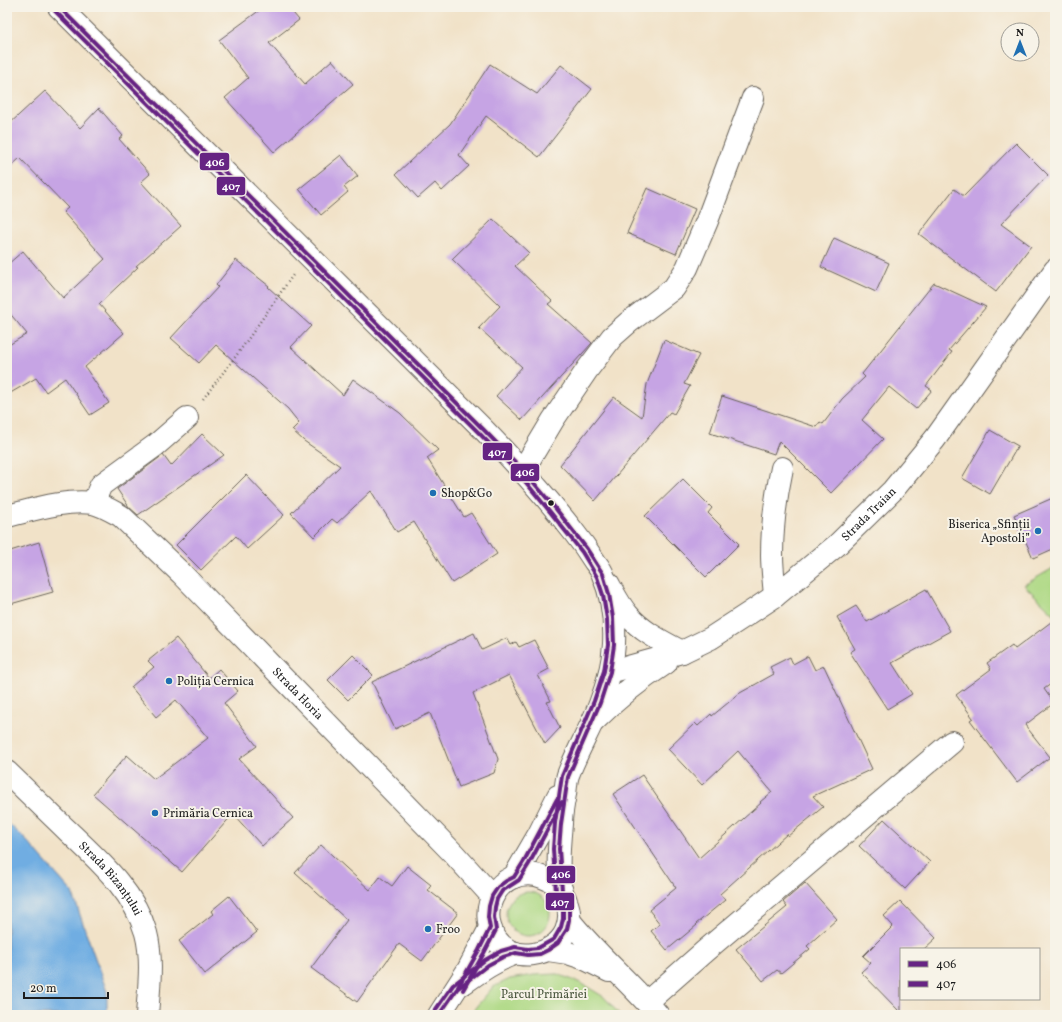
<svg xmlns="http://www.w3.org/2000/svg" width="1062" height="1022" font-family="Vollkorn,serif">
	<rect width="100%" height="100%" fill="#f7f3e8"/>
	<filter id="ink" filterUnits="userSpaceOnUse"><feTurbulence type="fractalNoise" baseFrequency=".025" numOctaves="2"/><feDisplacementMap in="SourceGraphic" scale="8" xChannelSelector="R" yChannelSelector="G"/><feConvolveMatrix kernelMatrix="1 2 1 2 8 2 1 2 1" color-interpolation-filters="sRGB"/></filter>
	<filter id="wash" filterUnits="userSpaceOnUse"><feTurbulence type="fractalNoise" baseFrequency=".012" numOctaves="4" result="noise"/><feDisplacementMap in="SourceGraphic" scale="16" xChannelSelector="R" yChannelSelector="G"/><feGaussianBlur stdDeviation="0.9" result="paint"/><feColorMatrix in="noise" values="0 0 0 0 0 0 0 0 0 0 0 0 0 0 0 0 0 1.4 0 .05"/><feComposite in="paint" operator="in"/></filter>
	<g filter="url(#wash)">
		<rect width="100%" height="100%" fill="#f1e2c8"/>
		<g fill="#afd985" stroke="#667a50">
			<polygon points="1055,567 1055,615 1024,585"/>
			<circle cx="528" cy="914" r="22"/>
			<polygon points="557,974 581,983 604,997 620,1015 469,1015 493,987 510,979 534,975"/>
		</g>
		<polygon fill="#70ade2" stroke="#46647f" points="7,822 26,840 72,892 107,992 107,1015 7,1015"/>
		<g id="blocks">
			<g fill="#c6a4e4">
				<polygon points="264,7 288,7 299,20 269,43 305,84 332,60 353,84 274,152 225,98 248,78 219,40"/>
				<polygon points="490,64 537,94 561,65 592,89 539,157 486,116 459,155 469,166 442,191 435,183 418,198 396,174 450,124"/>
				<polygon points="45,91 80,128 99,108 123,136 119,139 150,174 141,182 181,226 136,266 138,267 99,304 124,333 85,367 109,403 90,415 65,378 46,392 36,378 7,395 7,346 27,334 7,310 7,265 23,251 63,298 105,259 63,212 68,208 20,158 7,170 7,126"/>
				<polygon points="1016,143 1048,175 1001,224 1031,246 996,292 919,234 954,189 964,196"/>
				<polygon points="341,155 358,176 344,187 348,192 321,215 299,189"/>
				<polygon points="647,188 695,209 676,254 627,233"/>
				<polygon points="493,219 529,253 515,266 552,301 548,304 592,343 522,420 496,396 522,367 479,328 500,306 452,259"/>
				<polygon points="834,238 889,263 876,292 821,267"/>
				<polygon points="236,260 269,286 268,287 311,326 291,347 343,395 353,379 400,413 438,450 427,458 464,517 471,513 497,554 452,583 414,522 397,532 371,491 337,523 332,519 314,537 291,513 340,466 304,441 292,430 299,423 288,409 216,345 199,363 171,338 218,287 216,285"/>
				<polygon points="934,283 986,307 949,350 952,352 926,386 932,390 916,409 889,387 862,420 883,439 831,493 779,441 774,454 710,433 722,396 816,427 820,422 823,424 842,399 865,377 862,374"/>
				<polygon points="664,340 699,355 684,384 690,386 674,414 670,412 595,501 560,465 614,397 642,417 647,384"/>
				<polygon points="990,430 1018,446 990,494 962,478"/>
				<polygon points="202,434 224,455 138,515 129,507 117,489 163,455 171,466"/>
				<polygon points="246,475 284,515 247,549 236,536 201,570 176,545"/>
				<polygon points="683,479 712,508 708,513 739,544 706,577 645,516"/>
				<polygon points="1055,497 1055,548 1033,558 1014,515"/>
				<polygon points="39,542 53,592 7,605 7,552"/>
				<polygon points="926,589 950,631 892,663 912,694 887,709 850,652 855,649 837,617 856,606 867,622"/>
				<polygon points="1055,619 1055,681 1044,689 1054,703 1025,725 1050,757 1017,782 970,720 973,718 956,695 991,669 987,663 1012,645 1015,649"/>
				<polygon points="474,633 482,650 507,638 511,645 516,642 519,647 534,640 549,669 538,675 551,701 547,702 560,728 545,744 509,675 473,693 498,759 494,773 459,787 430,713 395,729 372,682"/>
				<polygon points="176,638 209,678 219,669 238,691 224,703 257,746 239,759 293,818 262,846 233,814 182,872 93,794 127,755 154,779 208,738 176,700 156,717 131,687 154,667 148,661"/>
				<polygon points="353,655 373,675 348,700 328,680"/>
				<polygon points="808,656 815,670 824,666 872,769 813,796 823,807 788,836 787,834 720,894 725,900 696,924 697,925 667,950 651,931 660,924 649,910 676,888 613,794 642,775 699,858 761,803 760,802 772,792 738,751 702,785 668,749 695,723 698,726 711,714 712,716 740,693 774,674 770,667 790,657 793,664"/>
				<polygon points="884,819 930,862 905,889 859,846"/>
				<polygon points="321,845 370,890 380,877 392,886 407,866 431,885 428,890 458,913 422,961 399,944 357,1002 311,968 347,920 295,873"/>
				<polygon points="805,883 837,919 807,946 810,949 781,973 777,970 763,981 736,949 787,907 783,902"/>
				<polygon points="229,896 257,932 205,974 179,941 213,914 211,911"/>
				<polygon points="900,901 936,938 924,949 901,949 901,1013 861,972 871,963 863,956 893,926 884,916"/>
			</g>
		</g>
	</g>
	<g filter="url(#ink)">
		<use href="#blocks" fill-opacity="0" stroke="#676158" stroke-width="1"/>
		<g fill="none" stroke-linecap="round" stroke-linejoin="round">
			<defs>
				<g id="street">
					<polyline points="523,470 553,420 587,370 612,337 629,322 674,288 687,268 707,221 753,98"/>
					<polyline points="93,503 101,485 156,445 187,418"/>
					<path id="s1" d="M7,516C32,510 67,499 93,503C102,505 112,511 121,516L182,574L453,853L492,896"/>
					<path d="M608,583C614,594 620,606 628,615C642,632 663,642 682,652"/>
					<path d="M775,596C774,582 772,568 772,555C772,526 776,496 782,468"/>
					<path id="s2" d="M610,672L682,652L711,638L751,612L775,596L837,545L893,490L935,439L1055,270"/>
					<path d="M592,723C615,700 638,681 666,663"/>
					<path id="s3" d="M7,772C28,792 48,812 69,832C99,861 134,891 146,933C153,959 149,988 147,1015"/>
					<polyline points="647,1002 705,951 952,742"/>
				</g>
				<g id="secondary">
					<path d="M59,7L483,429C515,462 545,495 573,531C581,541 588,551 595,562C598,566 602,571 603,575C612,596 615,622 614,644C613,663 607,686 600,704C591,728 577,751 568,775C566,781 566,787 565,794C563,804 561,814 561,824C559,843 557,872 561,890C562,894 565,897 566,901C570,910 570,921 566,931C554,957 513,964 496,939C475,909 500,868 536,875C542,877 549,879 554,883C557,885 559,888 562,891"/>
					<polyline points="514,877 539,834 558,796"/>
					<path d="M569,920C596,954 630,982 658,1015"/>
					<polyline points="548,950 568,953 583,958 609,971"/>
					<path d="M464,983C480,971 496,960 516,953"/>
					<polyline points="439,1015 468,970 490,928"/>
				</g>
			</defs>
			<use href="#street" stroke="#676158" stroke-width="24"/>
			<use href="#secondary" stroke="#676158" stroke-width="24"/>
			<polyline stroke="#676158" stroke-width="2.5" stroke-dasharray="1 3" stroke-linecap="butt" points="203,399 239,352 293,275"/>
			<use href="#street" stroke="#fff" stroke-width="22"/>
			<use href="#secondary" stroke="#fff" stroke-width="22"/>
			<defs>
				<g id="bus-1">
					<polyline points="59,7 483,429 523,470 556,509 587,549 603,574 609,594 613,618 614,645 610,672 600,703 568,777 561,824 559,849 562,891 569,908 569,920 567,929 558,943 548,950 540,954 528,955 516,953 503,957 488,965 457,989 439,1015"/>
					<polyline points="458,987 479,950 490,928 488,917 489,906 492,896 498,887 506,881 514,877 524,861 557,799"/>
				</g>
				<g id="bus-2">
					<polyline points="55,11 479,433 519,474 551,513 582,552 597,577 603,595 607,619 608,645 604,671 594,701 562,776 555,823 553,849 556,892 563,909 563,919 561,927 554,939 538,948 528,949 515,947 501,951 485,960 453,985 434,1012"/>
					<polyline points="463,990 484,953 496,930 494,917 495,907 497,899 502,891 519,880 529,864 562,802"/>
				</g>
			</defs>
			<use href="#bus-1" stroke="#f7f3e8" stroke-width="7"/>
			<use href="#bus-2" stroke="#f7f3e8" stroke-width="7"/>
			<use href="#bus-1" stroke="#662483" stroke-width="4"/>
			<use href="#bus-2" stroke="#662483" stroke-width="4"/>
		</g>
	</g>
	<g fill="#1f6fb2" stroke="#f7f3e8" stroke-width="1.5">
		<circle cx="433" cy="493" r="4"/>
		<circle cx="1038" cy="531" r="4"/>
		<circle cx="169" cy="681" r="4"/>
		<circle cx="155" cy="813" r="4"/>
		<circle cx="428" cy="929" r="4"/>
	</g>
	<circle fill="#1c1c1c" stroke="#f7f3e8" stroke-width="1.5" cx="551" cy="503" r="3.5"/>
	<g text-anchor="middle" stroke-width="4" stroke-linejoin="round" paint-order="stroke">
		<g font-size="12" fill="#1c1c1c" stroke="#f7f3e8" text-anchor="start">
			<text x="441" y="497">Shop&amp;Go</text>
			<text x="1030" y="528" text-anchor="end">Biserica „Sfinții<tspan x="1030" dy="14">Apostoli”</tspan></text>
			<text x="177" y="685">Poliția Cernica</text>
			<text x="163" y="817">Primăria Cernica</text>
			<text x="436" y="933">Froo</text>
		</g>
		<g font-size="12" fill="#1c1c1c" stroke="#f7f3e8">
			<text dy="4" stroke="none"><textPath href="#s2" startOffset="308">Strada Traian</textPath></text>
			<text dy="4" stroke="none"><textPath href="#s1" startOffset="369">Strada Horia</textPath></text>
			<text dy="4" stroke="none"><textPath href="#s3" startOffset="149">Strada Bizanțului</textPath></text>
		</g>
		<g font-size="12" fill="#48553c" stroke="#f7f3e8">
			<text x="544" y="998">Parcul Primăriei</text>
		</g>
	</g>
	<g stroke="#f7f3e8" stroke-width="1.5">
		<rect x="199" y="152" width="31" height="19" rx="4" fill="#662483"/>
		<rect x="216" y="176" width="30" height="20" rx="4" fill="#662483"/>
		<rect x="482" y="442" width="31" height="19" rx="4" fill="#662483"/>
		<rect x="510" y="463" width="30" height="19" rx="4" fill="#662483"/>
		<rect x="546" y="865" width="30" height="19" rx="4" fill="#662483"/>
		<rect x="545" y="892" width="30" height="19" rx="4" fill="#662483"/>
	</g>
	<g font-size="11" text-anchor="middle" font-weight="bold" fill="#fff">
		<text x="215" y="166">406</text>
		<text x="231" y="190">407</text>
		<text x="497" y="456">407</text>
		<text x="525" y="476">406</text>
		<text x="561" y="878">406</text>
		<text x="560" y="906">407</text>
	</g>
	<rect width="1062" height="1022" fill="none" stroke="#f7f3e8" stroke-width="24"/>
	<rect x="900" y="948" width="140" height="52" fill="#f7f3e8" stroke="#9f9d96"/>
	<rect x="908" y="961" width="20" height="6" fill="#662483" stroke="#9f9d96"/>
	<text x="936" y="968" font-size="12" fill="#1c1c1c">406</text>
	<rect x="908" y="981" width="20" height="6" fill="#662483" stroke="#9f9d96"/>
	<text x="936" y="988" font-size="12" fill="#1c1c1c">407</text>
	<g transform="translate(1020 42)"><circle r="19" fill="#f7f3e8" stroke="#9f9d96"/>
	<path d="M0-3L7 15L0 10L-7 15Z" fill="#1f6fb2"/>
	<text y="-6" font-size="11" font-weight="bold" text-anchor="middle" fill="#1c1c1c">N</text>
	</g>
	<path d="M24 992v6h84v-6" fill="none" stroke="#1c1c1c" stroke-width="2"/>
	<text x="30" y="992" font-size="12" fill="#1c1c1c" stroke="#f7f3e8" stroke-width="3" paint-order="stroke">20 m</text>
</svg>
